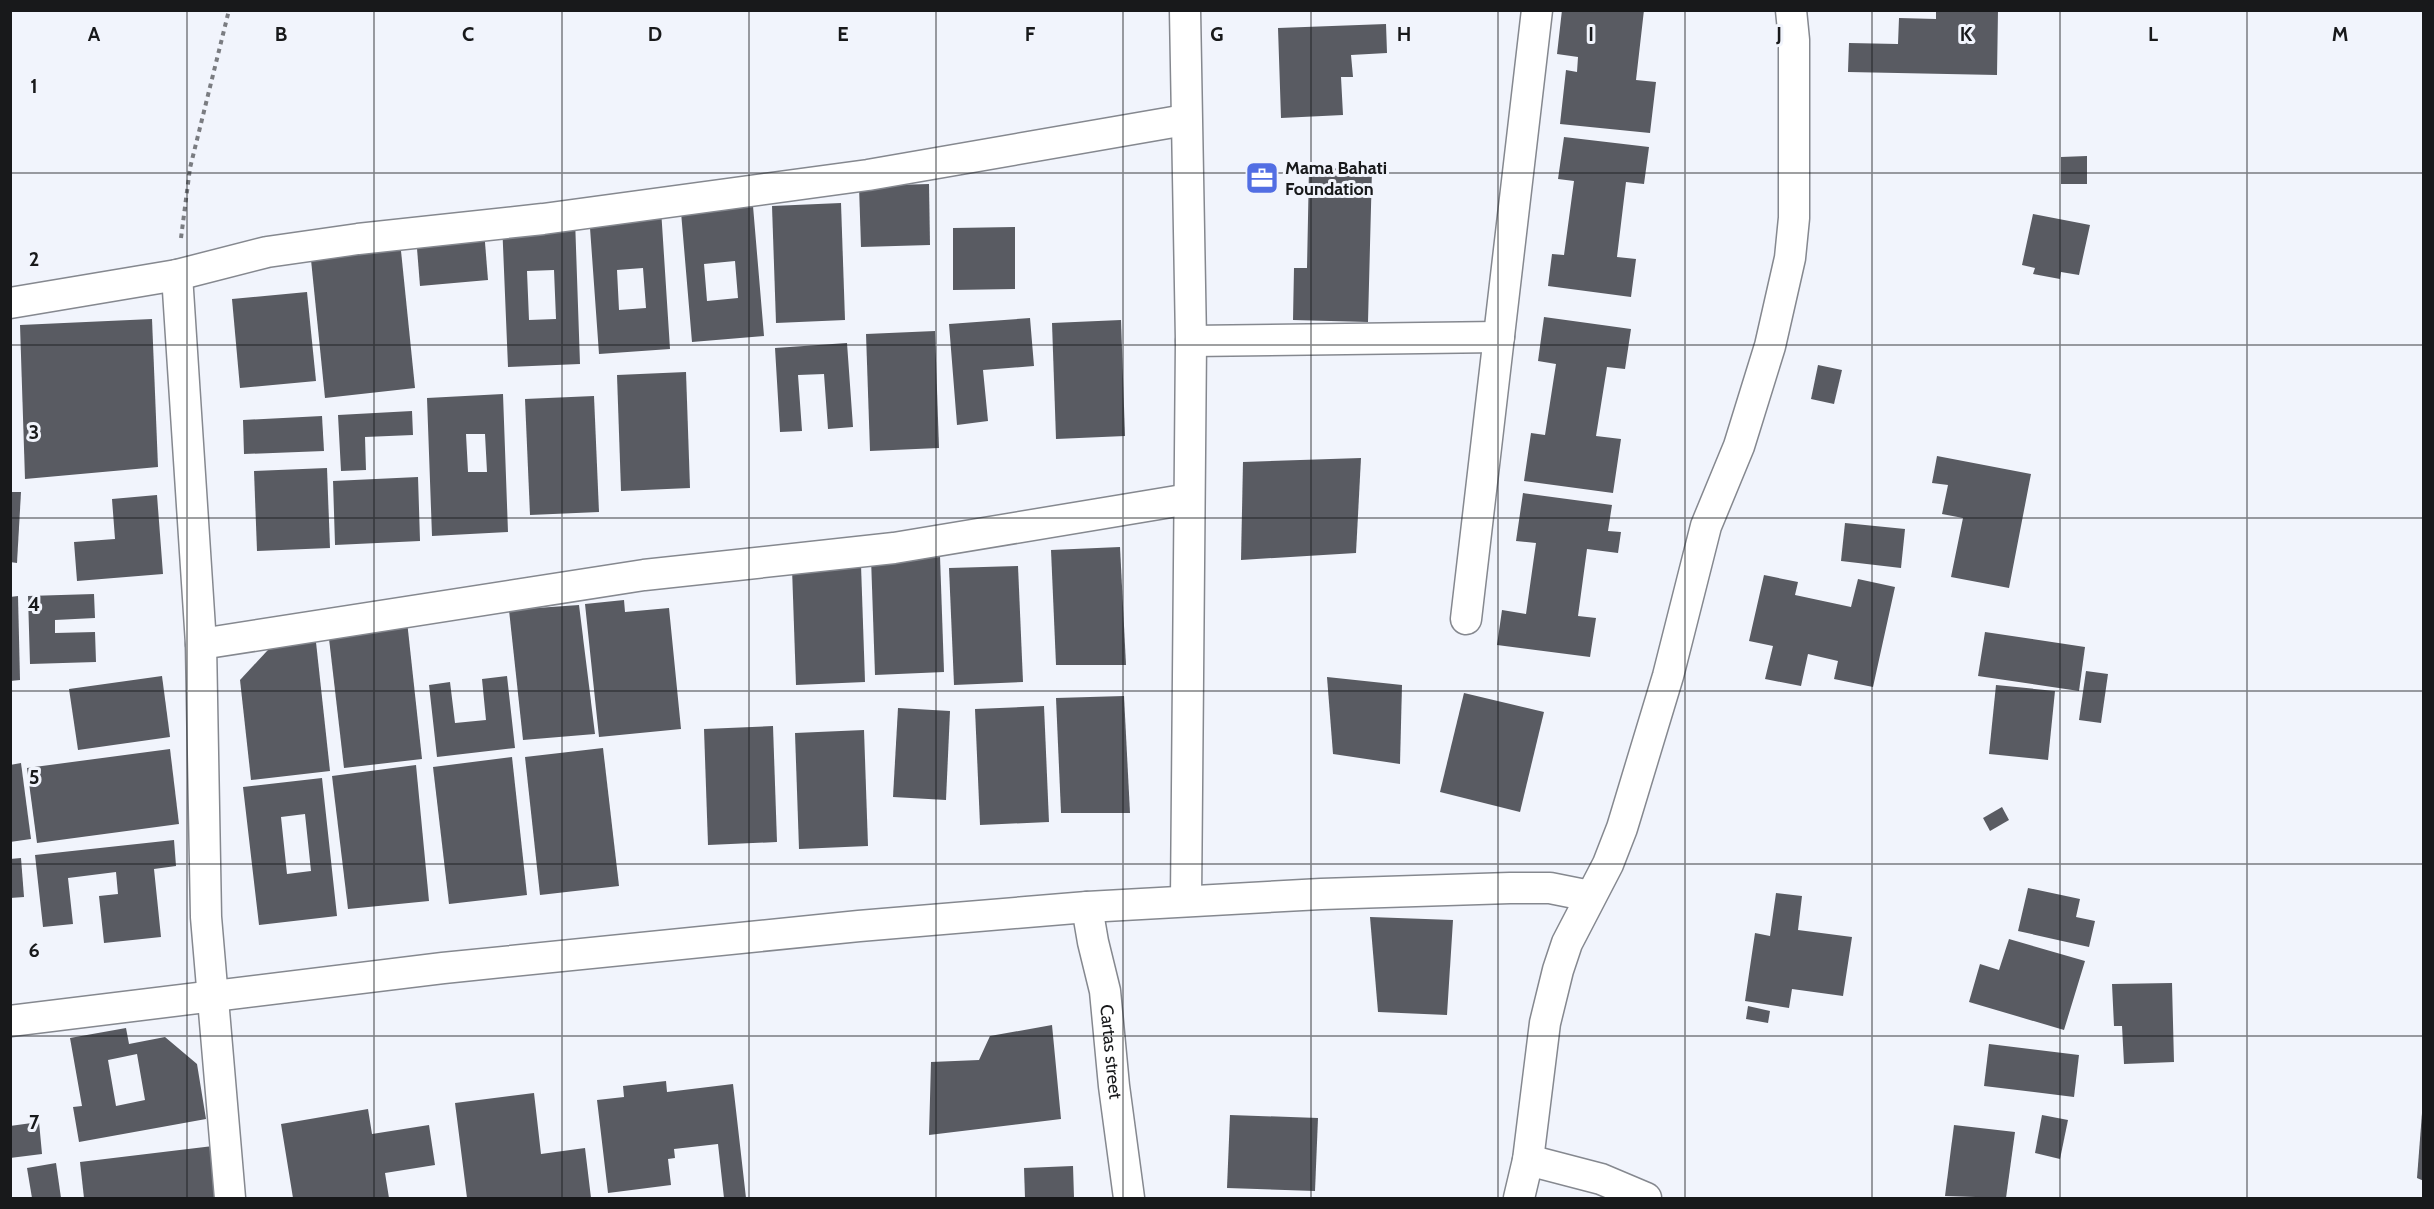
<svg xmlns="http://www.w3.org/2000/svg" width="2434" height="1209" font-family="Cabin,sans-serif">
	<rect width="100%" height="100%" fill="#f1f4fc"/>
	<g fill="#595b62" fill-rule="evenodd">
		<polygon points="1562,10 1644,10 1636,80 1656,82 1650,133 1560,124 1566,70 1577,72 1578,57 1557,54"/>
		<polygon points="1936,10 1998,10 1997,75 1848,72 1849,43 1898,44 1899,18 1936,19"/>
		<polygon points="1386,24 1387,53 1351,55 1353,77 1341,77 1343,115 1281,118 1278,28"/>
		<polygon points="1564,137 1649,147 1644,184 1626,182 1617,257 1636,259 1631,297 1548,286 1552,254 1564,255 1574,181 1558,179"/>
		<polygon points="2087,156 2087,184 2061,184 2061,157"/>
		<polygon points="1309,168 1372,169 1368,322 1293,320 1294,268 1307,268"/>
		<polygon points="929,184 930,245 861,247 859,186"/>
		<polygon points="841,203 845,320 776,323 772,206"/>
		<path d="M753,206L764,336L692,342L681,212ZM735,261L738,298L707,301L704,264Z"/>
		<path d="M661,209L670,349L599,354L589,214ZM643,268L646,308L619,310L617,270Z"/>
		<polygon points="2033,214 2090,225 2079,275 2061,272 2060,279 2033,274 2035,268 2022,265"/>
		<path d="M575,219L580,364L508,367L502,222ZM554,270L556,319L529,320L527,271Z"/>
		<polygon points="1015,227 1015,289 953,290 953,228"/>
		<polygon points="484,230 488,280 420,286 416,236"/>
		<polygon points="400,241 415,388 325,398 310,250"/>
		<polygon points="307,292 316,381 240,388 232,299"/>
		<polygon points="1544,317 1631,329 1625,369 1607,367 1596,436 1621,439 1613,493 1524,481 1531,433 1545,435 1556,364 1538,361"/>
		<polygon points="1030,318 1034,366 983,370 988,421 957,425 949,324"/>
		<polygon points="152,319 158,467 25,479 20,325"/>
		<polygon points="1121,320 1125,436 1056,439 1052,323"/>
		<polygon points="935,331 939,448 870,451 866,334"/>
		<polygon points="847,343 853,427 828,429 824,374 798,375 802,431 780,432 775,348"/>
		<polygon points="1818,365 1842,370 1834,404 1811,399"/>
		<polygon points="686,372 690,488 621,491 617,375"/>
		<path d="M503,394L508,532L432,536L427,398ZM466,434H485L487,472H468Z"/>
		<polygon points="594,396 599,512 530,515 525,399"/>
		<polygon points="412,411 413,435 365,437 366,470 341,471 338,415"/>
		<polygon points="322,416 324,451 244,454 243,420"/>
		<polygon points="1937,456 2031,474 2009,588 1951,577 1963,518 1942,514 1948,485 1932,483"/>
		<polygon points="1361,458 1356,553 1241,560 1243,462"/>
		<polygon points="327,468 330,548 257,551 254,471"/>
		<polygon points="418,477 420,541 335,545 333,481"/>
		<polygon points="10,492 21,492 17,563 10,562"/>
		<polygon points="1523,493 1612,505 1608,531 1621,532 1618,553 1587,549 1578,616 1596,618 1590,657 1497,645 1502,610 1526,614 1536,543 1516,541"/>
		<polygon points="157,495 163,574 77,581 74,542 115,539 112,499"/>
		<polygon points="1845,523 1905,529 1901,568 1841,561"/>
		<polygon points="1120,547 1126,665 1056,665 1051,550"/>
		<polygon points="940,556 944,672 875,675 871,558"/>
		<polygon points="861,565 865,682 796,685 792,568"/>
		<polygon points="1018,566 1023,682 954,685 949,568"/>
		<polygon points="1764,575 1798,582 1795,595 1851,607 1858,579 1895,587 1873,687 1834,679 1838,661 1808,654 1801,686 1765,679 1773,646 1749,641"/>
		<polygon points="94,594 95,618 55,620 55,633 95,632 96,662 30,664 28,596"/>
		<polygon points="18,596 20,680 10,681 10,597"/>
		<polygon points="624,600 625,612 669,608 681,729 599,737 585,604"/>
		<polygon points="579,605 595,734 523,740 509,610"/>
		<polygon points="407,621 422,759 344,768 328,630"/>
		<polygon points="1985,632 2085,647 2079,691 1978,676"/>
		<polygon points="315,633 330,771 251,780 240,680 280,637"/>
		<polygon points="2086,671 2108,674 2101,723 2079,720"/>
		<polygon points="162,676 170,737 78,750 69,689"/>
		<polygon points="507,676 515,748 437,757 429,685 450,682 455,723 486,720 482,679"/>
		<polygon points="1327,677 1402,685 1400,764 1333,754"/>
		<polygon points="1996,685 2055,691 2048,760 1989,754"/>
		<polygon points="1464,693 1544,712 1520,812 1440,792"/>
		<polygon points="1124,696 1130,813 1061,813 1056,698"/>
		<polygon points="1044,706 1049,822 980,825 975,709"/>
		<polygon points="898,708 950,711 946,800 893,797"/>
		<polygon points="773,726 777,842 708,845 704,729"/>
		<polygon points="864,730 868,846 799,849 795,733"/>
		<polygon points="603,748 619,886 540,895 525,757"/>
		<polygon points="170,749 179,824 37,843 27,768"/>
		<polygon points="512,757 527,895 449,904 433,767"/>
		<polygon points="21,763 31,839 10,842 10,765"/>
		<polygon points="416,765 429,901 348,909 332,776"/>
		<path d="M322,778L337,916L259,925L243,787ZM305,814L311,871L287,874L281,817Z"/>
		<polygon points="2002,807 2009,820 1990,831 1983,818"/>
		<polygon points="174,840 176,866 154,869 161,937 104,943 99,896 118,894 116,872 68,878 73,924 43,927 35,855"/>
		<polygon points="21,858 24,897 10,898 10,859"/>
		<polygon points="2028,888 2080,899 2076,917 2095,921 2089,947 2018,931"/>
		<polygon points="1776,893 1802,896 1798,930 1852,937 1843,996 1792,989 1789,1008 1745,1001 1755,933 1770,936"/>
		<polygon points="1370,917 1453,920 1447,1015 1378,1012"/>
		<polygon points="2009,939 2085,961 2064,1030 1969,1002 1980,964 1999,970"/>
		<polygon points="2172,983 2174,1062 2124,1064 2122,1026 2114,1026 2112,984"/>
		<polygon points="1748,1006 1770,1011 1768,1023 1746,1019"/>
		<polygon points="1052,1025 1061,1119 929,1135 931,1062 979,1060 990,1036"/>
		<path d="M126,1028L129,1044L165,1037L197,1064L206,1119L79,1142L73,1107L82,1106L70,1038ZM137,1054L145,1100L116,1106L108,1060Z"/>
		<polygon points="1989,1044 2079,1055 2074,1097 1984,1086"/>
		<polygon points="666,1081 667,1092 733,1084 746,1198 724,1198 718,1144 674,1149 675,1158 668,1159 671,1185 608,1193 597,1100 624,1097 623,1086"/>
		<polygon points="534,1093 541,1154 585,1148 591,1198 467,1198 455,1103"/>
		<polygon points="368,1109 372,1134 429,1125 435,1165 385,1173 389,1198 293,1198 281,1124"/>
		<polygon points="2422,1113 2424,1113 2424,1181 2417,1178"/>
		<polygon points="1230,1115 1318,1118 1315,1191 1227,1188"/>
		<polygon points="2042,1115 2068,1120 2060,1159 2035,1153"/>
		<polygon points="39,1122 42,1154 10,1158 10,1126"/>
		<polygon points="1954,1125 2015,1132 2006,1198 1945,1196"/>
		<polygon points="213,1146 220,1198 84,1198 80,1162"/>
		<polygon points="56,1163 61,1198 32,1198 27,1168"/>
		<polygon points="1073,1166 1074,1198 1025,1198 1024,1168"/>
	</g>
	<g fill="none" stroke-linecap="round" stroke-linejoin="round">
		<defs>
			<g id="minor">
				<polyline points="1185,10 1191,341 1186,901"/>
				<polyline points="177,275 201,644 206,917 230,1198"/>
				<polyline points="10,303 177,275 267,252 358,239 543,219 868,175 1185,120"/>
				<polyline points="1191,341 1499,337"/>
				<polyline points="1466,619 1537,10"/>
				<polyline points="201,644 644,575 894,548 1189,499"/>
				<path id="s1" d="M1087,907L1093,942L1105,991L1114,1086L1129,1198"/>
				<polyline points="10,1021 443,968 859,926 1087,907 1321,894 1510,888 1550,888 1590,896"/>
				<polyline points="1528,1160 1601,1179 1646,1198"/>
				<polyline points="1519,1198 1528,1160 1545,1023 1558,970 1567,943 1608,864 1622,828 1668,676 1706,526 1739,446 1770,346 1790,258 1794,218 1794,40 1791,10"/>
			</g>
		</defs>
		<use href="#minor" stroke="#85888f" stroke-width="33"/>
		<polyline stroke="#7a7c81" stroke-width="4" stroke-dasharray="4.5 4.5" stroke-linecap="butt" points="181,238 190,168 229,10"/>
		<use href="#minor" stroke="#fff" stroke-width="30"/>
	</g>
	<path fill="none" stroke="#18191b" stroke-width="1.5" stroke-opacity="0.55" d="M187,10V1198M374,10V1198M562,10V1198M749,10V1198M936,10V1198M1123,10V1198M1311,10V1198M1498,10V1198M1685,10V1198M1872,10V1198M2060,10V1198M2247,10V1198M10,173H2424M10,345H2424M10,518H2424M10,691H2424M10,864H2424M10,1036H2424"/>
	<defs>
		<symbol id="office-square" viewBox="-11 -11 22 22"><rect x="-9" y="-9" width="18" height="18" rx="4" fill="#526ee3" stroke="#f1f4fc"/><path d="M-6-3h4V-5.5h4V-3h4V5H-6ZM-1-4.5V-3h2v-1.5ZM-6 0V1H6V0Z" fill="#fff"/></symbol>
	</defs>
	<g fill-rule="evenodd">
		<use href="#office-square" x="1243" y="159" width="38" height="38"/>
	</g>
	<g text-anchor="middle" stroke-width="6" stroke-linejoin="round" paint-order="stroke">
		<g font-size="18" font-weight="bold" fill="#18191b" stroke="#f1f4fc" text-anchor="start">
			<text x="1285" y="174">Mama Bahati<tspan x="1285" dy="21">Foundation</tspan></text>
		</g>
		<g font-size="18" fill="#18191b" stroke="#f1f4fc">
			<text dy="6" stroke="none"><textPath href="#s1" startOffset="147">Cartas street</textPath></text>
		</g>
	</g>
	<g font-size="20" text-anchor="middle" font-weight="bold" fill="#18191b" stroke="#f1f4fc" stroke-width="6" stroke-linejoin="round" paint-order="stroke">
		<text x="94" y="41">A</text>
		<text x="281" y="41">B</text>
		<text x="468" y="41">C</text>
		<text x="655" y="41">D</text>
		<text x="843" y="41">E</text>
		<text x="1030" y="41">F</text>
		<text x="1217" y="41">G</text>
		<text x="1404" y="41">H</text>
		<text x="1591" y="41">I</text>
		<text x="1779" y="41">J</text>
		<text x="1966" y="41">K</text>
		<text x="2153" y="41">L</text>
		<text x="2340" y="41">M</text>
		<text x="34" y="93">1</text>
		<text x="34" y="266">2</text>
		<text x="34" y="439">3</text>
		<text x="34" y="611">4</text>
		<text x="34" y="784">5</text>
		<text x="34" y="957">6</text>
		<text x="34" y="1129">7</text>
	</g>
	<rect width="2434" height="1209" fill="none" stroke="#18191b" stroke-width="24"/>
</svg>
